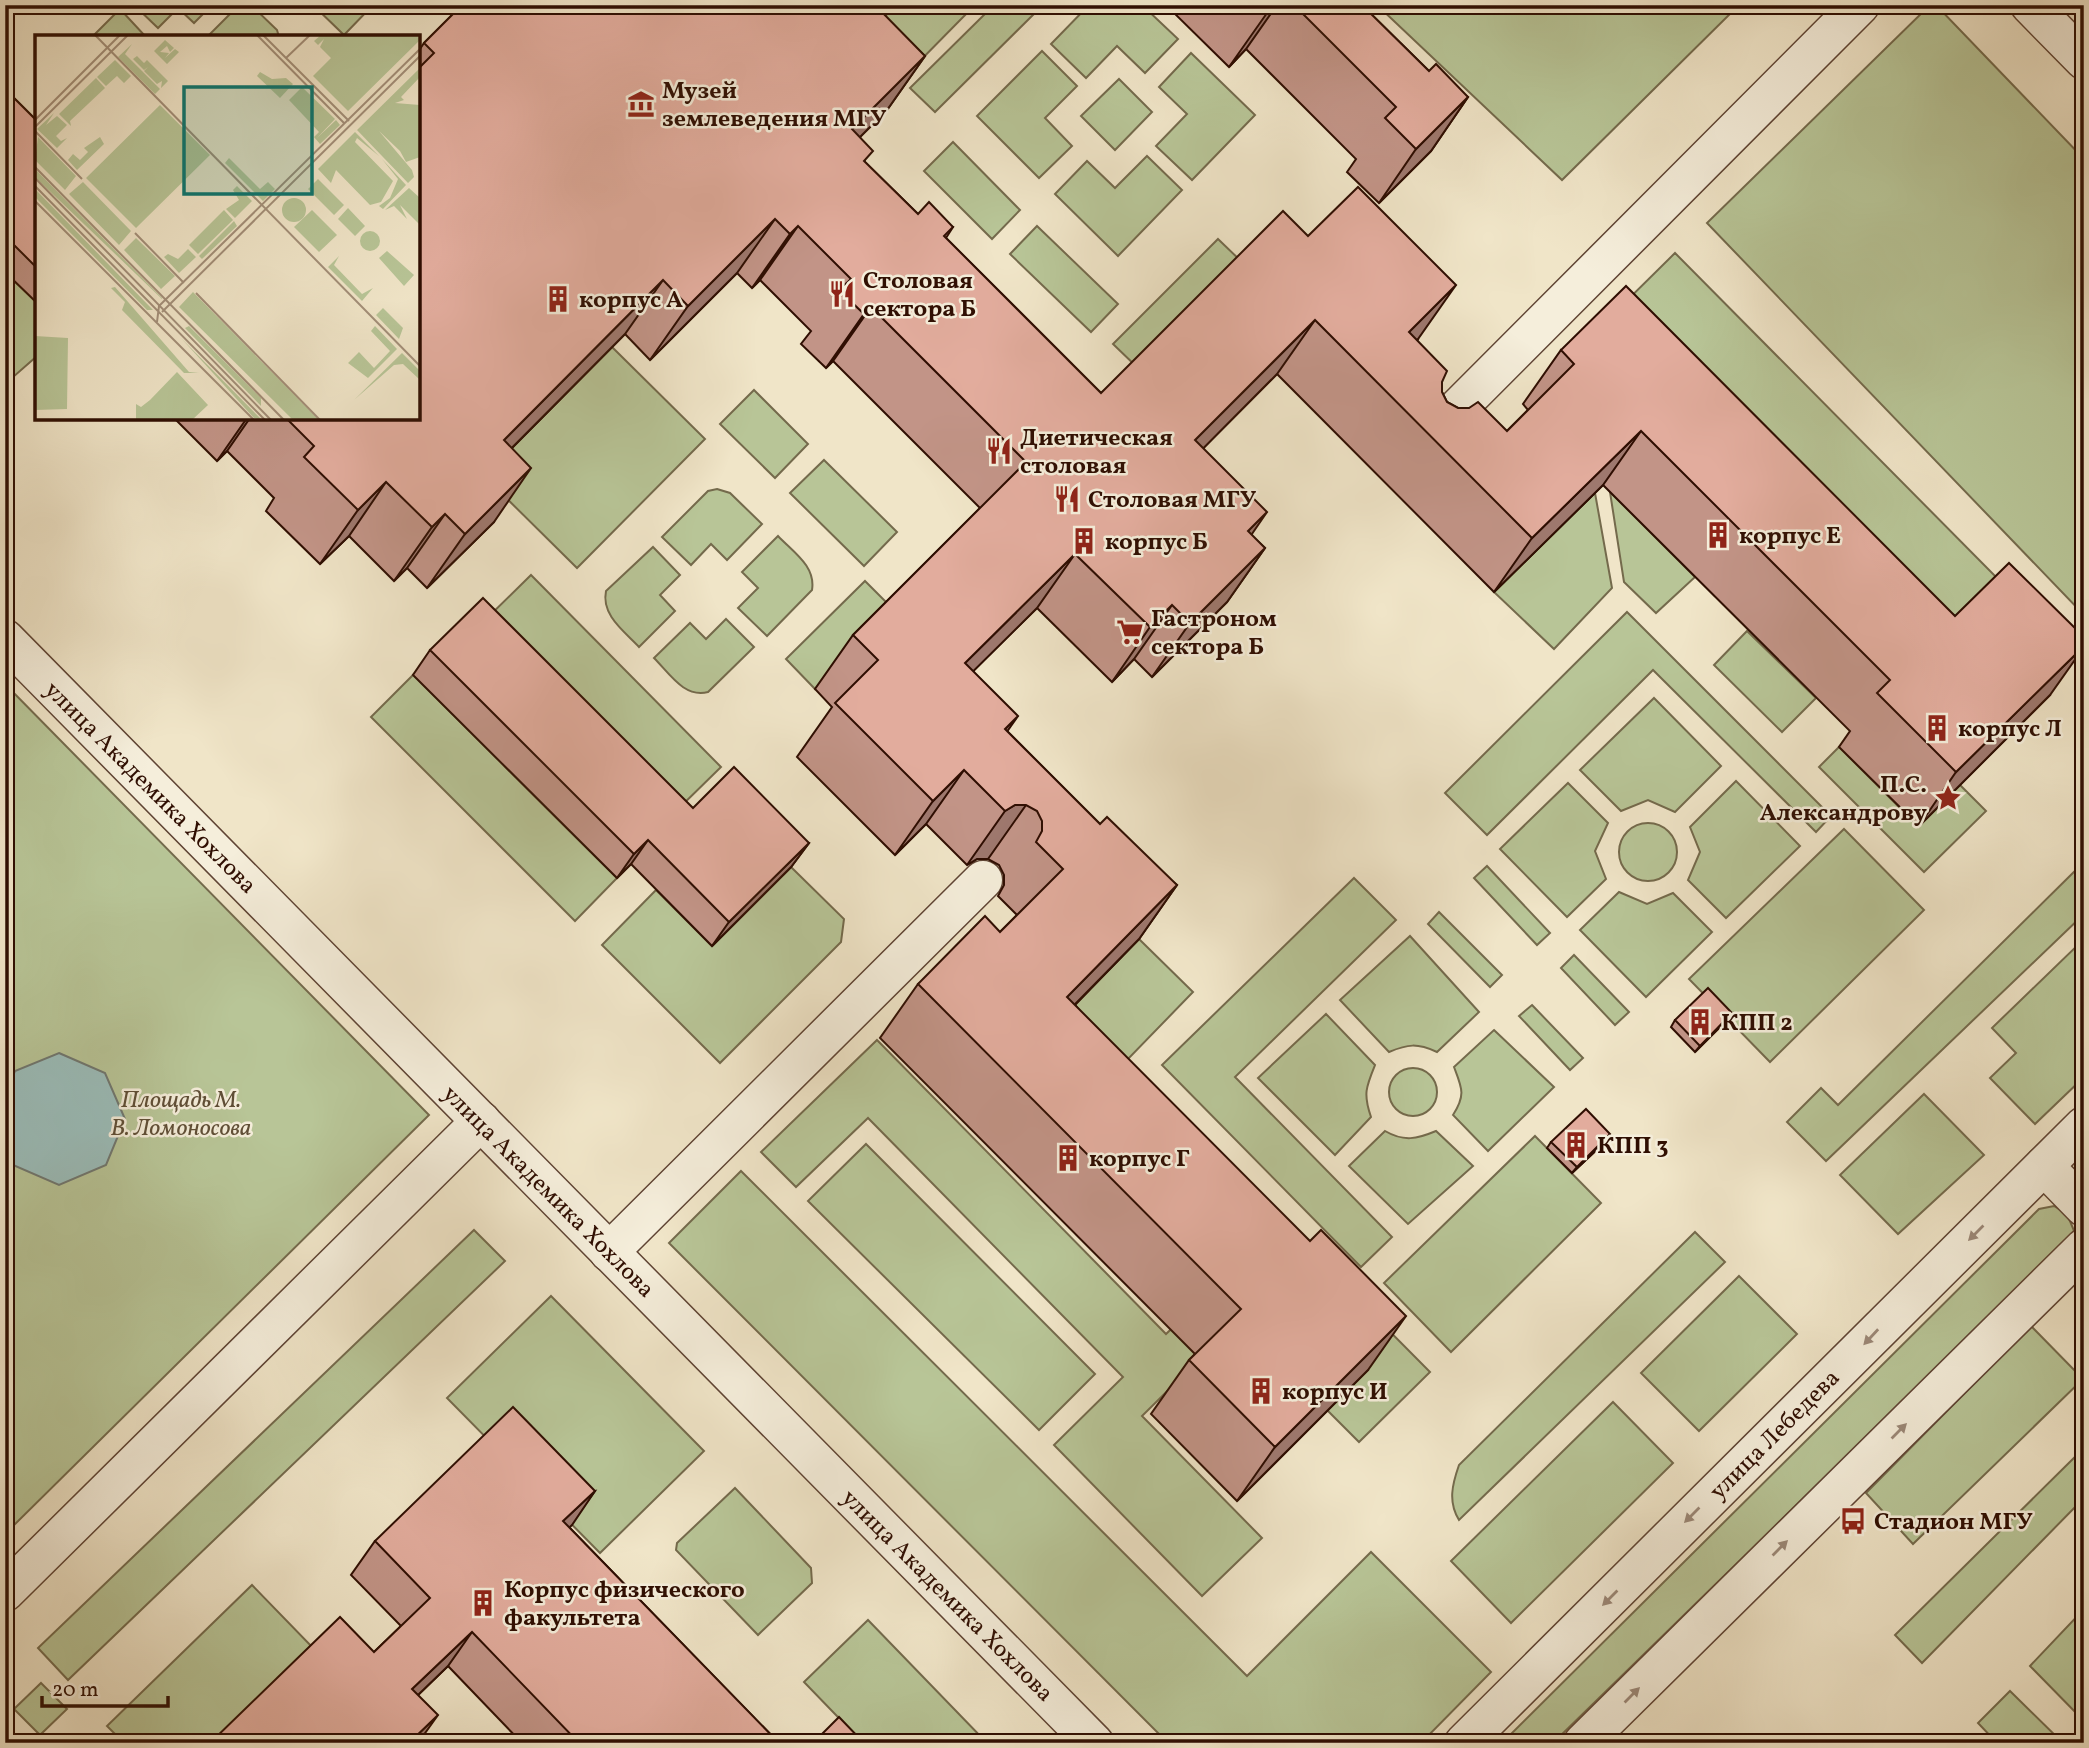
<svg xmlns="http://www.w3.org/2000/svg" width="2089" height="1748" font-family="Vollkorn,serif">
	<rect width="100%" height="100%" fill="#f0e5c8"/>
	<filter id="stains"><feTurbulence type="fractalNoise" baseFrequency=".00286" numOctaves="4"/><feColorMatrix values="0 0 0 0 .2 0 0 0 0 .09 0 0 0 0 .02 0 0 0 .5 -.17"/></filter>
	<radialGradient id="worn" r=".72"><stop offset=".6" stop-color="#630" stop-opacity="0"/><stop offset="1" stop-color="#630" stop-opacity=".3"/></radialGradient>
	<g fill="#b8c597" stroke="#746a4c" stroke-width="2">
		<polygon points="134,5 212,5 194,23 178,8 158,28"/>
		<polygon points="239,5 251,5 277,30 279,37 211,37 209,35"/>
		<polygon points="313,5 373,5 344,35"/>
		<polygon points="896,5 975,5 902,79 862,40"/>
		<polygon points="994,5 1043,5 935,112 910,88"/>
		<polygon points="1089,5 1142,5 1178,39 1145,73 1117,46 1086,78 1051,44"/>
		<polygon points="1377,5 1739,5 1562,180"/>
		<polygon points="1930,5 1936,5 2084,159 2084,615 1707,223"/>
		<polygon points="120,9 146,37 92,37"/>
		<polygon points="1042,51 1077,86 1045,118 1072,146 1039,178 977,116"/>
		<polygon points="1191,53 1255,115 1192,180 1156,146 1187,114 1159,87"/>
		<polygon points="1119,79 1152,112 1115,150 1081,116"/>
		<polygon points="953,142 1020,210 992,239 924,171"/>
		<polygon points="1147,156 1182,190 1118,256 1055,194 1087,161 1115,188"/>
		<polygon points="1037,226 1118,304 1091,332 1010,254"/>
		<polygon points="1218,239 1245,265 1140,370 1113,344"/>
		<polygon points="1675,253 2000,581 1901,679 1593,334"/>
		<polygon points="5,272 37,303 37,356 12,378 5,371"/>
		<polygon points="612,347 705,439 577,568 484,476"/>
		<polygon points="754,390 808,444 775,478 720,424"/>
		<polygon points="824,460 897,532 864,566 790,493"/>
		<polygon points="717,489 730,493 762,524 727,560 711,544 691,565 662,537 708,491"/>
		<polygon points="1610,492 1695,577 1656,613 1624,582"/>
		<polygon points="1595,493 1612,588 1554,649 1494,592"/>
		<path d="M778,536C793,552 816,566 812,590L767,636L738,608L758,588L742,572Z"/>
		<path d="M653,547L680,575L660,595L675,611L639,647C624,631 601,615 606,591Z"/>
		<polygon points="531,575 721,767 672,815 482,623"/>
		<polygon points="865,581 894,610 815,689 786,659"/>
		<polygon points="1627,612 1831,816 1816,832 1653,670 1487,835 1445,793"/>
		<path d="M726,619L754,647L708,692C684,698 670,674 654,658L690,623L706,639Z"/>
		<polygon points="1747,631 1816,698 1782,732 1714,665"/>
		<polygon points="413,675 617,878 575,921 371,717"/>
		<polygon points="5,684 429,1115 5,1534"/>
		<polygon points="1654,698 1721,766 1675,812 1648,800 1621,811 1580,770"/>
		<polygon points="1839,747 1918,826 1960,785 1986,811 1924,872 1819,767"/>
		<polygon points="1736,781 1800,846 1726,918 1688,880 1700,852 1690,827"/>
		<polygon points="1568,783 1608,823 1595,851 1606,879 1567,917 1500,849"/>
		<circle cx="1648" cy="852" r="29"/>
		<polygon points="1844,829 1924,910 1770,1062 1689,979"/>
		<polygon points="2084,862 2084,914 1826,1161 1787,1122 1821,1088 1838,1105"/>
		<polygon points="1487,866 1550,933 1537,945 1474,878"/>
		<polygon points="791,867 844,919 841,942 720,1063 602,945 656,890 712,946"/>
		<polygon points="1354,878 1396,920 1235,1077 1392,1237 1361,1267 1162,1065"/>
		<polygon points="1619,892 1647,904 1673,893 1712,932 1646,997 1580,930"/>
		<polygon points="1439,912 1502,975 1490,987 1428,924"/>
		<path d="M1410,936L1479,1012L1437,1052C1417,1043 1408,1044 1389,1052L1340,1000Z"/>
		<polygon points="1139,939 1193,992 1128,1059 1032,1048"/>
		<polygon points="2084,939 2084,1077 2035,1124 1990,1078 2016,1053 1992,1028"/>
		<polygon points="1574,955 1629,1012 1615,1025 1561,968"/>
		<polygon points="1532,1005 1583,1058 1570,1070 1519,1016"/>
		<path d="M1326,1014L1375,1065C1366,1087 1363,1094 1371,1117L1335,1155L1258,1078Z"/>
		<path d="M1494,1030L1554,1087L1488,1151L1453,1115C1466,1095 1462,1088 1454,1067Z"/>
		<polygon points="877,1040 1166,1334 1186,1315 1215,1344 1142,1416 1262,1538 1202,1596 1054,1445 1123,1377 868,1118 796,1187 761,1152"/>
		<circle cx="1413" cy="1092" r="24"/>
		<polygon points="1924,1094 1984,1155 1898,1234 1840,1175"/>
		<path d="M1385,1131C1404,1142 1417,1139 1436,1131L1473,1166L1408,1224L1349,1166Z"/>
		<polygon points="1535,1136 1601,1203 1451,1352 1384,1283"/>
		<polygon points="866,1144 1095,1374 1039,1430 808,1201"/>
		<polygon points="741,1171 1247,1676 1371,1552 1491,1672 1421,1743 1168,1743 669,1243"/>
		<polygon points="2054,1206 2067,1214 2075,1233 1553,1743 1502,1743 2039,1209"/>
		<polygon points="474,1230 505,1261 68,1680 38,1648"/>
		<path d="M1695,1232L1725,1262L1459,1520C1448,1502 1452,1485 1459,1465Z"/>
		<polygon points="1313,1254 1430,1372 1359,1442 1328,1411"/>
		<polygon points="1739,1276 1797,1334 1699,1431 1641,1373"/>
		<polygon points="551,1296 704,1451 600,1553 447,1398"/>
		<polygon points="2031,1326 2083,1379 1913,1544 1866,1493"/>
		<polygon points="1613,1402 1673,1463 1511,1623 1451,1561"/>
		<polygon points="2084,1448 2084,1498 1922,1663 1895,1635"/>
		<polygon points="735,1488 811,1568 812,1583 758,1635 676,1550 677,1543"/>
		<polygon points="252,1585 316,1651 221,1743 124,1743 107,1726"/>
		<polygon points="2084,1609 2084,1721 2030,1666"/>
		<polygon points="868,1620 987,1743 863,1743 804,1682"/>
		<polygon points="41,1683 67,1709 40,1735 14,1709"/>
		<polygon points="2010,1691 2063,1743 1997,1743 1978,1723"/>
	</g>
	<polygon fill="#9bbebb" stroke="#707871" stroke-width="2" points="59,1053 105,1073 125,1119 106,1165 59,1185 13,1165 5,1147 5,1093 15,1071"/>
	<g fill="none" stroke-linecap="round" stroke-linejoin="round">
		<defs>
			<g id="minor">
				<polyline points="2030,5 2084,60"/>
				<polyline points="1425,441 1860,5"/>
				<polyline points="5,639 1094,1743"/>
				<polyline points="2044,1166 2084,1207"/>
				<polyline points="609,1252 983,880"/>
				<polyline points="5,1592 481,1121"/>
				<polyline points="1464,1743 2084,1126"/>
				<polyline points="1583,1743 2084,1248"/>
			</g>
		</defs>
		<use href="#minor" stroke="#5f4434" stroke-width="41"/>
		<use href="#minor" stroke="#f5eedb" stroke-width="38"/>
	</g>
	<g fill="#c29487" stroke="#2f0e02" stroke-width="2">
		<polygon points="462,5 886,5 880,11 925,56 887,110 860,137 865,162 918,214 953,227 946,238 1101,393 1308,236 1418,339 1417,340 1442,382 1442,392 1447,402 1458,408 1507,431 1528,410 1523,404 1561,350 1955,616 2050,695 1919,826 1839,747 1850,731 1603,485 1494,592 1277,374 1203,448 1251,535 1265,548 1227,602 1152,677 1134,659 1112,682 1037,608 973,671 1007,731 1100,824 1177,885 1139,939 1075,1005 1368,1370 1237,1501 1151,1414 1189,1360 1195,1354 880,1038 918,984 1000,932 1017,915 998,896 1004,885 1004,875 999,865 988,859 977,859 967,865 926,824 895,855 797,757 832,707 815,689 853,635 980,508 833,361 826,368 801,344 811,331 760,280 752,288 737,273 650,360 625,334 512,448 494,522 427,588 407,568 394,581 349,536 320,564 266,511 274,498 227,451 217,461 174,418 418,418 418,52 424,43"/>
		<polygon points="1178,5 1362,5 1429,71 1468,97 1431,151 1379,203 1347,172 1356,159 1246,49 1229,67 1173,12"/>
		<polygon points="5,89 37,121 37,303 5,272"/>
		<polygon points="430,650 693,808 809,843 791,867 712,946 631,864 617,878 413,675"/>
		<polygon points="1732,1013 1728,1019 1695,1052 1671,1027 1675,1020"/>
		<polygon points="1606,1141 1572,1173 1547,1148 1551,1142"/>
		<polygon points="595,1491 569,1527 779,1743 522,1743 448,1666 418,1695 374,1652 401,1626 351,1575 375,1541"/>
	</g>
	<g fill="#9e786e" stroke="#2f0e02" stroke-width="2">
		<polygon points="871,5 886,5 834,57"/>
		<polygon points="1274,5 1277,5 1246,49 1229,67 1267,13"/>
		<polygon points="925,56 887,110 814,183 852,129"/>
		<polygon points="1468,97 1431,151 1379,203 1416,149"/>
		<polygon points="775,219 737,273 650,360 688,306"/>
		<polygon points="798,226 760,280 752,288 790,234"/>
		<polygon points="663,280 625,334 466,494 504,440"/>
		<polygon points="1456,285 1418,339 1376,381 1409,332"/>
		<polygon points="871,307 833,361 826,368 864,314"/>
		<polygon points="1315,320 1277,374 1158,494 1195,440"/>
		<polygon points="247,418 250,418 227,451 217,461"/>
		<polygon points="1641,431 1603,485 1494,592 1532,538"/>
		<polygon points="531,468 494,522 427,588 465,534"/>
		<polygon points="386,482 349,536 320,564 358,510"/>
		<polygon points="1267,512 1230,566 1248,531"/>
		<polygon points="445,514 407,568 394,581 432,527"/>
		<polygon points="1265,548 1227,602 1152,677 1190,623"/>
		<polygon points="1075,554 1037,608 927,717 965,663"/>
		<polygon points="1172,605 1134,659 1112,682 1150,627"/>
		<polygon points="2084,646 2084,647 2050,695 1919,826 1956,772"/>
		<polygon points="1018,716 980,770 1005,729"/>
		<polygon points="964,770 926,824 895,855 933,801"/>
		<polygon points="1015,805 1026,805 988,859 977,859 967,865 1005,811"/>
		<polygon points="648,840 631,864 617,878 634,854"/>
		<polygon points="809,843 791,867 712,946 729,922"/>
		<polygon points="1177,885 1139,939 1029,1051 1067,997"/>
		<polygon points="1732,1013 1728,1019 1695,1052 1700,1046"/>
		<polygon points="1610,1134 1606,1141 1572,1173 1577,1167"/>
		<polygon points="1406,1316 1368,1370 1237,1501 1275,1447"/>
		<polygon points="595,1491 572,1525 540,1555 563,1521"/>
		<polygon points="472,1632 448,1666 389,1723 412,1689"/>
		<polygon points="438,1715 418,1743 409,1743"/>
	</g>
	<g fill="#e2ac9d" stroke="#2f0e02" stroke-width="2">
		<polygon points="462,5 875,5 925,56 852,129 873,151 864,161 918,214 929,202 953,227 944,236 1101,393 1283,211 1308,236 1358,187 1456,285 1409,332 1447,371 1442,382 1442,392 1447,402 1458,408 1469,408 1478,402 1507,431 1574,364 1561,350 1626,286 1955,616 2009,563 2084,637 2084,646 1956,772 1877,693 1890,680 1641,431 1532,538 1315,320 1195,440 1267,512 1248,531 1265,548 1190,623 1172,605 1150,627 1075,554 965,663 1018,716 1005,729 1100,824 1107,817 1177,885 1067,997 1310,1241 1321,1230 1406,1316 1275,1447 1189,1360 1241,1309 918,984 985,916 1000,932 1063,869 1036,842 1042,831 1042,821 1037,811 1026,805 1015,805 1005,811 964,770 933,801 835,703 878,660 853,635 1026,462 871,307 864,314 839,290 851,279 798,226 790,234 775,219 688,306 663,280 504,440 531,468 465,534 445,514 432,527 386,482 358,510 304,457 314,446 286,418 418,418 418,69 434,53 424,43"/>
		<polygon points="1259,5 1274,5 1267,13"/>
		<polygon points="1294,5 1362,5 1429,71 1436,64 1468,97 1416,149 1385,118 1396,107"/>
		<polygon points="5,89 37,121 37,268 5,236"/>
		<polygon points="483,598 693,808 734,767 809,843 729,922 648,840 634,854 430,650"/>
		<polygon points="1708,988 1732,1013 1700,1046 1675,1020"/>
		<polygon points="1586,1109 1610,1134 1577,1167 1551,1142"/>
		<polygon points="513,1407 595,1491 563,1521 779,1743 579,1743 472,1632 412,1689 438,1715 409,1743 210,1743 340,1617 374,1652 430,1598 375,1541"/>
		<polygon points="839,1717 864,1743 813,1743"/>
	</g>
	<defs><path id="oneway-solid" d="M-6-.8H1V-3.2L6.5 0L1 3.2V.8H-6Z" transform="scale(1.75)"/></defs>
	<g fill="#9c8979">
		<use href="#oneway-solid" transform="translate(1976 1233) rotate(135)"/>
		<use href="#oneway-solid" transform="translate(1871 1337) rotate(133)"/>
		<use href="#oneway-solid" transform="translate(1899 1431) rotate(-45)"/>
		<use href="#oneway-solid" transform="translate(1692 1515) rotate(135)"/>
		<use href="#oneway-solid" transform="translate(1780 1548) rotate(-45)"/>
		<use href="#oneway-solid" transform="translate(1610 1598) rotate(135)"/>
		<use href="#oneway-solid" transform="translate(1632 1695) rotate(-45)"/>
	</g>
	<defs>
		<symbol id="museum-bare" viewBox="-9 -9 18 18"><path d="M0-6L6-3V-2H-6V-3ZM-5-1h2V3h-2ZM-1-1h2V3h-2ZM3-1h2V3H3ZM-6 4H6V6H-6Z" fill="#8f2418" stroke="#f5eedb" stroke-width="2.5" paint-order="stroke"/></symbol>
		<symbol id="restaurant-bare" viewBox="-9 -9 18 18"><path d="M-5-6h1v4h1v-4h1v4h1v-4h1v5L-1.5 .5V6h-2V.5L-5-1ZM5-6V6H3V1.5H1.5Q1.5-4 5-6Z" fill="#8f2418" stroke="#f5eedb" stroke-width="2.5" paint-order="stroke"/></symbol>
		<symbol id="building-bare" viewBox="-9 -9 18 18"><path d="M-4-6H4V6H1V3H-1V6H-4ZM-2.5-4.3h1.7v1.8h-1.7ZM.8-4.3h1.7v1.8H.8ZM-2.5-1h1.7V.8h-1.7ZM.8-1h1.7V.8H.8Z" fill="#8f2418" stroke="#f5eedb" stroke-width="2.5" paint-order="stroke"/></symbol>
		<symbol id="supermarket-bare" viewBox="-9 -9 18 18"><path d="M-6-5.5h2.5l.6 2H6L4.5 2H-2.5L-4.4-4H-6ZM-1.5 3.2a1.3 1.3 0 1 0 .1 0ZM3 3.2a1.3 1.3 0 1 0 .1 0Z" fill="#8f2418" stroke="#f5eedb" stroke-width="2.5" paint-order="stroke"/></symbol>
		<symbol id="sight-bare" viewBox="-9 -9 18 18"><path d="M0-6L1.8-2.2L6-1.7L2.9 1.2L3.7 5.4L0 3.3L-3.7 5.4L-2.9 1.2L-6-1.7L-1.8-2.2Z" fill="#8f2418" stroke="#f5eedb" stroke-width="2.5" paint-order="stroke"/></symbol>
		<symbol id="bus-bare" viewBox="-9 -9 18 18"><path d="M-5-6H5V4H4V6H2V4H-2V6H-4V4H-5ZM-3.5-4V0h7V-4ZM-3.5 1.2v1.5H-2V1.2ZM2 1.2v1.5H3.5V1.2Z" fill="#8f2418" stroke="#f5eedb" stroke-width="2.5" paint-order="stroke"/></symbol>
	</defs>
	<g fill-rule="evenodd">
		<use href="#museum-bare" x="622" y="85" width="38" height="38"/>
		<use href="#restaurant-bare" x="823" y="275" width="38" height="38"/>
		<use href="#building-bare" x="539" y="280" width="38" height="38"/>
		<use href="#restaurant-bare" x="980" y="432" width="38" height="38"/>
		<use href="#restaurant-bare" x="1048" y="480" width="38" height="38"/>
		<use href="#building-bare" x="1699" y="516" width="38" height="38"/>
		<use href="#building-bare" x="1065" y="522" width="38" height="38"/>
		<use href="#supermarket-bare" x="1111" y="613" width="38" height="38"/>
		<use href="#building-bare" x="1918" y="709" width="38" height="38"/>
		<use href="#sight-bare" x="1929" y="779" width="38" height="38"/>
		<use href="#building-bare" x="1681" y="1003" width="38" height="38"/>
		<use href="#building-bare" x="1557" y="1126" width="38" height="38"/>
		<use href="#building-bare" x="1049" y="1139" width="38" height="38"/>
		<use href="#building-bare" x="1242" y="1372" width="38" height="38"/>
		<use href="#bus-bare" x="1834" y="1502" width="38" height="38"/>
		<use href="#building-bare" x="464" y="1584" width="38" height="38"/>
	</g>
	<g text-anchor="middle" stroke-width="5" stroke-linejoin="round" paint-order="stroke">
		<g font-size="24" font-weight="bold" fill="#2f0e02" stroke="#f5eedb" text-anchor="start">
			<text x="662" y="98">Музей<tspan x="662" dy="28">землеведения МГУ</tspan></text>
			<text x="863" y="288">Столовая<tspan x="863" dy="28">сектора Б</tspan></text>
			<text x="579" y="307">корпус А</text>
			<text x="1020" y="445">Диетическая<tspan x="1020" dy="28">столовая</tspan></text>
			<text x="1088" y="507">Столовая МГУ</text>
			<text x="1739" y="543">корпус Е</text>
			<text x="1105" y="549">корпус Б</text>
			<text x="1151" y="626">Гастроном<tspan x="1151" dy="28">сектора Б</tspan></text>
			<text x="1958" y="736">корпус Л</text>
			<text x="1927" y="792" text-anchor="end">П.С.<tspan x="1927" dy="28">Александрову</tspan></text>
			<text x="1721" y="1030">КПП 2</text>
			<text x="1597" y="1153">КПП 3</text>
			<text x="1089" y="1166">корпус Г</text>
			<text x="1282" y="1399">корпус И</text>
			<text x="1874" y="1529">Стадион МГУ</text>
			<text x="504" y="1597">Корпус физического<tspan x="504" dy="28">факультета</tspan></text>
		</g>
		<g font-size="24" fill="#2f0e02" stroke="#f5eedb">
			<text transform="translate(151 787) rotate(45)" y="8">улица Академика Хохлова</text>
			<text transform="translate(549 1191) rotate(45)" y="8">улица Академика Хохлова</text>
			<text transform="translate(1774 1434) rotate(-45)" y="8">улица Лебедева</text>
			<text transform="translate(948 1595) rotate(45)" y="8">улица Академика Хохлова</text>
		</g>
		<g font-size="24" font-style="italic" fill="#5f4e36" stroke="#f5eedb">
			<text x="181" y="1107">Площадь М.<tspan x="181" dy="28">В. Ломоносова</tspan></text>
		</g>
	</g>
	<g transform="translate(35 35)">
		<rect width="385" height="385" fill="#f0e5c8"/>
		<path d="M286,0H382L385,5L313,76L278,41L296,23L285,12L289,4L283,10L279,6ZM130,5L139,13L135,17L132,11L125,17L134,18L130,23L140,14L144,17L132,29L119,16ZM97,9L90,19L125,54L120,59L83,22ZM102,21L109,28L112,25L133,46L126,53L127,46L122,49L109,36L113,32L109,35L98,24ZM80,25L96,41L89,48L82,41L71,51L62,42ZM385,33V42L366,62L369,65L360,68L385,70V122L371,127L365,116L344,96L377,135L379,142L373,148L322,95ZM225,37L237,44L251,43L258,49L245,63L222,41ZM61,43L70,53L35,86L36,91L24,79ZM267,52L300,84L282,103L301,85L305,90L285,109L279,102L284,97L254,65ZM125,70L175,120L101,193L51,143ZM19,78L11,90L22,81L32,90L21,101L26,106L32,103L22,113L2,94ZM320,97L344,121L322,103L320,107L358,146L346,167L335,170L301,135L296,148L283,134ZM3,102L41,141L30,155L0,125ZM65,102L69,109L42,135L33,125L38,119L45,125L53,117L49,113ZM194,123L225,154L233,147L240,154L228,166L190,128ZM347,124L371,150L348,174L344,171L355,163L363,144ZM0,134L127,263V264L0,142ZM283,144L309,170L299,180L273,154ZM48,147L96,196L84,210L34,159ZM202,151L217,166L200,183L191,174L204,165L198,155ZM374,153L385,163V190L365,170L372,184L359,171L350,175ZM0,154L118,275H112L0,162ZM247 175a12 12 0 1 1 24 0a12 12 0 1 1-24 0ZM313,173L330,191L320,201L303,184ZM189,175L198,185L163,219L154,210ZM277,175L302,200L284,217L259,192ZM199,186L202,191L167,224L164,221ZM325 206a10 10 0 1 1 20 0a10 10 0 1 1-20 0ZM101,203L140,241L126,254L89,215ZM153,214L161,222L144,238L129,222L133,219L143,224ZM352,216L379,240L369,251L344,223ZM304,221L299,230L327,259L338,253L327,266L293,232ZM80,252L154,337L164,338H149L87,275L90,267L76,253ZM158,257L284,385H258L144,272ZM348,273L368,293L364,304L341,280ZM154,291L226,363V371L150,293ZM340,291L362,314L333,343L313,328L324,317L339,333L355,316L336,296ZM0,301L33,303L32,374L0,375ZM146,303L227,385L219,383ZM367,318L385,336V345L368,329L359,330L319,365ZM142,337L173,370L157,385H101V369L106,372L115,365Z" fill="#b8c597"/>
		<path fill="none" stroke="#a38f79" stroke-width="2" d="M60,0L385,331M222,0L310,89M228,0L314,86M251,23L275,0M0,85L85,0M0,92L93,0M0,96L47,144M0,132L249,385M0,143L236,385M0,151L230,385M0,166L219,385M100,198L149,248M161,258L285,385M127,277L385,21M122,287L124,271L385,14"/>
		<path fill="#0f766e" fill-opacity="0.15" stroke="#0f766e" stroke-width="3.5" d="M149,52H277V159H149Z"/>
		<rect width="385" height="385" fill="none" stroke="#2f0e02" stroke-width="3.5"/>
	</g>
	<rect width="2089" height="1748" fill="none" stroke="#f0e5c8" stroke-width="28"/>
	<rect x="7" y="7" width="2075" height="1734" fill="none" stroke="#2f0e02" stroke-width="3.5"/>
	<rect x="14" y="14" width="2061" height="1720" fill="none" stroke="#2f0e02" stroke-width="2"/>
	<path d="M42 1696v10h126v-10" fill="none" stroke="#2f0e02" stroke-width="3.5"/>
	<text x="52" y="1696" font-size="21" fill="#2f0e02" stroke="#f5eedb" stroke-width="5" paint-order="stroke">20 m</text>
	<rect width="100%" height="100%" filter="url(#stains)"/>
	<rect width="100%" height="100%" fill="url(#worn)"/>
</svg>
